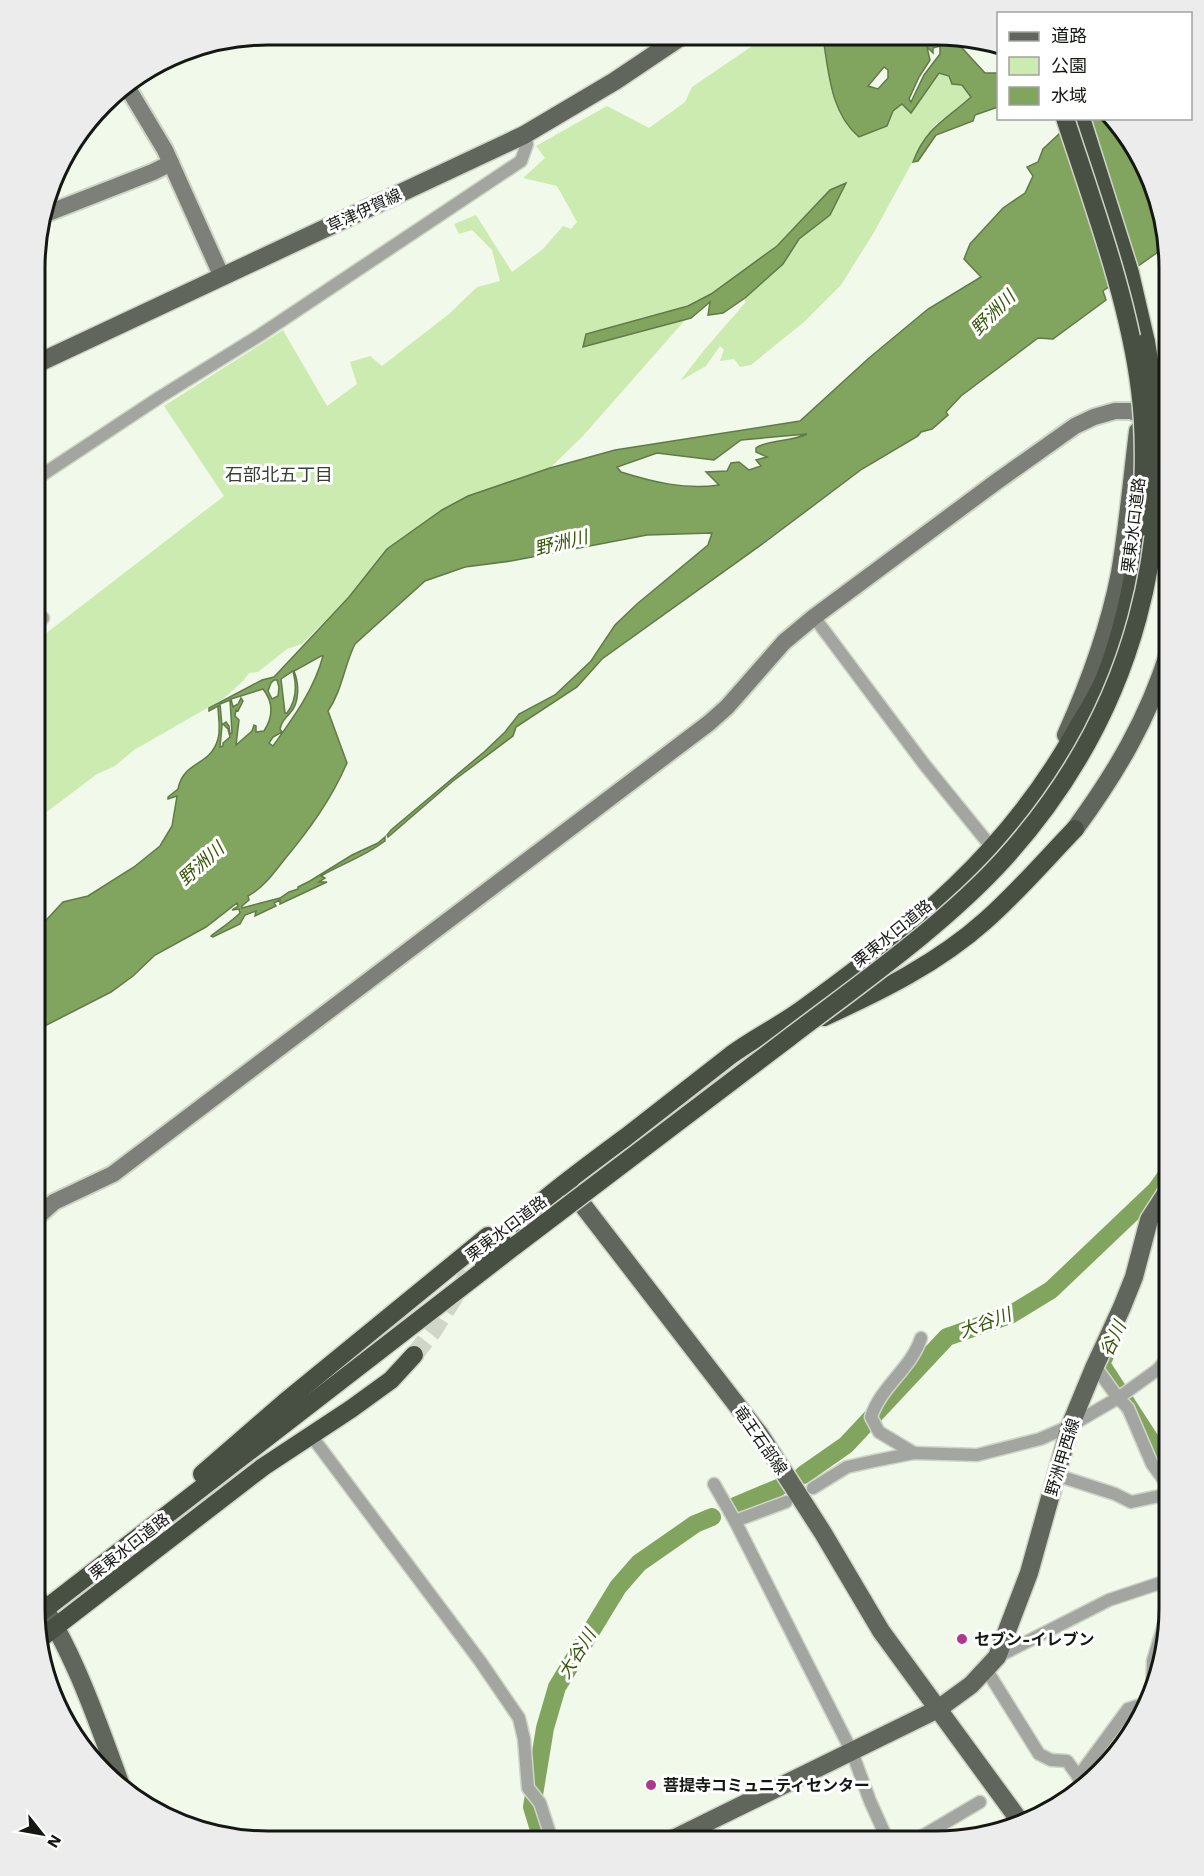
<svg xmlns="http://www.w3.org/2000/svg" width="1204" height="1876" font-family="'Work Sans','Noto Sans JP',sans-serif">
	<rect width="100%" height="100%" fill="#f1f9ea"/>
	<polygon fill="#ccebb0" points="767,36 834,36 828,44 824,45 829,80 833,96 887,126 893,111 902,104 911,112 939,73 949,76 952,84 962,85 972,97 936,124 925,139 873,234 841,285 804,322 751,365 740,367 734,359 720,361 724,350 720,346 706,366 680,381 705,349 745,303 745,298 783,264 799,239 830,215 845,183 829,190 777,246 711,294 688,306 586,334 583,347 686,319 582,437 550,468 468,496 442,510 387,550 349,597 302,644 287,649 258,672 249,673 243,681 223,699 134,750 115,766 97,774 36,820 36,641 224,496 164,406 283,330 327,406 357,384 350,362 370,356 382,366 449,314 477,287 500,281 492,250 472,230 459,234 454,224 476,215 512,272 543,249 563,226 571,229 577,222 557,186 523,178 545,158 536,146 607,106 649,128 685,102 692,87"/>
	<g fill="#81a55f" stroke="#607a48" stroke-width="1.5" fill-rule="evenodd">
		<path d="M834,36H923L925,42L929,36H951L985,73H998V107L975,115L973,121L936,135L918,161L913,162C926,127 946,120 971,97L962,85L952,84L949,76L939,73L911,113L902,104L893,111L887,126L859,137C832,114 829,77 824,44H828ZM940,46V54L924,75L911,102L909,99L919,77L930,60L927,47L933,53V48ZM884,67L888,70V78L878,89L868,86Z"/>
		<path d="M1067,119H1114L1121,126L1152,178L1165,247L1103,291L1106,300L1053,339L1038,338L961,396L946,412L948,415L932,429L921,432L918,436L862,469L765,542L602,659L577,687L516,727L513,736L453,781L388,837L387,835L391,830L484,752L505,732L519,714L555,695L591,661L615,625L637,604L708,545L712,533L647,535L511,561L465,567L425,581L355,644C344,666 342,691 328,711L347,763C331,800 309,830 284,860C273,874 263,888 248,896L249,900L242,906V908L280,898L289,892L298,889V887L310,881L352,855L378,843L385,837V841C364,857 343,863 321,876L325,878L319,882H327L280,904V900L274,903L276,906L255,916L256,911L245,915L240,924L213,937L211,936C221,928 231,922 240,913L239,909L232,910L238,906L237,903L206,927L155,955L133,976L111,992L35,1031V932L63,902L88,896L134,867L160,846L172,826L177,796L168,799V797L178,789C184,760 210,767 218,739C221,729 218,716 218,706L209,711V708L262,680L274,677L349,597L387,549L442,510L468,496L550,468L615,450L800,421L869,358L928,309L981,277L964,259L970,244L1003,208L1025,193L1033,176L1027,167L1038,162L1043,149L1059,134ZM807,434C791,442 766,440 756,448V452L767,457L756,460L761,466L749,470L739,462L731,463L727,471L706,472L719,485C685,490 653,482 621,472L617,467L657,453L714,460L741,440ZM321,656H323C314,690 293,718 273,746L269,743L273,737L282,732L280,729C282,720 285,719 290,713C300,703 299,683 294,671ZM293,671C297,686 297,700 287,713H285L281,679ZM274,680H277L279,687L278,696L272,699L268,691L271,683ZM263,689C274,703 273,717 264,731L256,732V726L254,725L252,731L236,745L239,720L235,716L236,710L238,711L243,701L241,698L238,704L233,707L231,699ZM230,700L232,733L230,734L229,726L226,722L223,724L228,729L230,737L223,743V746L220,747L222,726L220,704Z"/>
		<polygon points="846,183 830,215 799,239 783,264 745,298 723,313 708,315 710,302 691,318 583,347 586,334 688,306 711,294 777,246 830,190"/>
	</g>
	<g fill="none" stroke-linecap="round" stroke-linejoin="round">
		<g stroke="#81a55f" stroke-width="18">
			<polyline points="1110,1345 1101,1364 1160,1455 1169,1473"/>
			<polyline points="803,1475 846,1445 947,1337 1010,1315 1051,1290 1156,1190 1169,1172"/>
			<polyline points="735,1506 778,1488"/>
			<polyline points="544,1840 539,1830 532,1807 545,1728 557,1687 618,1587 639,1563 695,1524 712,1517"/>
		</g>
		<polyline stroke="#d0d7ca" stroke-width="18" stroke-dasharray="18 9" stroke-linecap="butt" points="414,1355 433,1331 473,1267 481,1258"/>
		<defs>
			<g id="street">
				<polyline points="36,479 160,397 260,335 521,161 527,144 524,135"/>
				<polyline points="814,617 924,764 993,849"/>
				<polyline points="36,624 43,618"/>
				<polyline points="1095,1366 1118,1398 1128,1408 1152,1464 1169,1487"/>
				<polyline points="310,1434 480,1661 519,1718 524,1739 528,1788 540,1803 552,1840"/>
				<path d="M914,1453L879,1432L871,1417C881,1386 911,1369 921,1338"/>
				<polyline points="1056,1475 1115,1494 1131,1502 1169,1494"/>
				<polyline points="714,1484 735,1521 852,1752 870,1801 888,1841"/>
				<polyline points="813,1488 847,1467 874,1461 914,1453 977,1455 1040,1439 1070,1426 1118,1398 1157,1370 1169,1357"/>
				<polyline points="735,1521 786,1502"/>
				<polyline points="997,1657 1109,1600 1169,1580"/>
				<polyline points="986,1669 1039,1754 1051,1760 1067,1761 1085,1786"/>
				<polyline points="1152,1693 1153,1661 1169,1608"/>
				<polyline points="1078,1777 1128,1709 1147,1703"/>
				<polyline points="703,1823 709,1841"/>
				<polyline points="914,1841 980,1802"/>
			</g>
			<g id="secondary">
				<polyline points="126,85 165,150 222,277"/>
				<polyline points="43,215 153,172 171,163"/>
				<polyline points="35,1219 54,1202 113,1174 709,723 727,707 784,642 814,617 996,482 1075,426 1094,417 1115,411 1131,411 1140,415"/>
			</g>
			<g id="primary">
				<polyline points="36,364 524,135 615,81 682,36"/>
				<polyline points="1147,406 1169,377"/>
				<path d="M1066,735C1089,684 1109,629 1120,573C1128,526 1132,479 1138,431"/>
				<path d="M1075,829C1116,773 1148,719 1169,652"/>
				<polyline points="568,1186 760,1435 823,1533 881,1631 1022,1824"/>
				<path d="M35,1594C74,1650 99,1726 123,1791"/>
				<polyline points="669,1841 938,1709 971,1685 997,1657 1029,1573 1070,1426 1094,1368 1122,1307 1134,1277 1149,1220 1169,1189"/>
			</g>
			<g id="highway">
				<polyline points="1081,118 1130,273 1146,342"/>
				<path d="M824,1017C881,991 938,963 985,921C1017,893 1045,860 1075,829"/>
				<path d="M481,1258C524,1212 576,1174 626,1137C661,1110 696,1082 731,1055C754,1038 781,1025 804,1008C914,928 1006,854 1074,734C1084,716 1096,699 1104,680C1124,632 1134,578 1141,527"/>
				<polyline points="202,1474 285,1402 488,1236"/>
				<polyline points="36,1616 516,1245"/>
				<polyline points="41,1638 263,1467 351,1409 391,1380 414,1355"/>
			</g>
		</defs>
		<use href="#street" stroke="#ced5c7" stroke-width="15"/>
		<use href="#secondary" stroke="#ced5c7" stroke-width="20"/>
		<use href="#primary" stroke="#ced5c7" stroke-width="21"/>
		<use href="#highway" stroke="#ced5c7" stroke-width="21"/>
		<use href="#street" stroke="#a3a6a0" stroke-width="12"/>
		<use href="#secondary" stroke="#7c8078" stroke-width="16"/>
		<use href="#primary" stroke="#60665b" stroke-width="18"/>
		<use href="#highway" stroke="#484f43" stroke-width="18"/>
		<defs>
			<g id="highway-bridge">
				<path d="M1065,118C1093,204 1129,301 1140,390C1146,436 1144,481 1141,527"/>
				<path d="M516,1245C607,1176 698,1106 790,1037C861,983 944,925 1004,859C1135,714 1182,534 1146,342"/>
			</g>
		</defs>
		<use href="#highway-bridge" stroke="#ced5c7" stroke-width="21" stroke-linecap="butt"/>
		<use href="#highway-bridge" stroke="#484f43" stroke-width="18"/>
	</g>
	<g fill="#af378d" stroke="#fff" stroke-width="2">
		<circle cx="962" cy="1639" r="6"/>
		<circle cx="651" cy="1785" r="6"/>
	</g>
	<g text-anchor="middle" stroke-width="6" stroke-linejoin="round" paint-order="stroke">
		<g font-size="16" fill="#141712" stroke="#fff">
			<text transform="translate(364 210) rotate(-25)" y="6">草津伊賀線</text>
			<text transform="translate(1133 525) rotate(-83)" y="6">栗東水口道路</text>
			<text transform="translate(892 933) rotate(-39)" y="6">栗東水口道路</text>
			<text transform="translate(506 1228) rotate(-37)" y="6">栗東水口道路</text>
			<text transform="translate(761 1440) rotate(55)" y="6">竜王石部線</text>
			<text transform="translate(1062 1457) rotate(-73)" y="6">野洲甲西線</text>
			<text transform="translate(129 1546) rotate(-38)" y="6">栗東水口道路</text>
		</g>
		<g font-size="16" font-weight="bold" fill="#141712" stroke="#fff" text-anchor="start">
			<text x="974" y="1645">セブン-イレブン</text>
			<text x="663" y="1791">菩提寺コミュニティセンター</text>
		</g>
		<g font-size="18" font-style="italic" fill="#355506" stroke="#fff">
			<text transform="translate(993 313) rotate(-45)" y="6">野洲川</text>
			<text transform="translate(561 543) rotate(-14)" y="6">野洲川</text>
			<text transform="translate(201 864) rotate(-42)" y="6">野洲川</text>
			<text transform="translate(985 1323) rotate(-20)" y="6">大谷川</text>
			<text transform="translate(1113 1339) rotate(-65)" y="6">谷川</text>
			<text transform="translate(577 1654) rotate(-58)" y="6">大谷川</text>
		</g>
		<g font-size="18" fill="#393f34" stroke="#fff">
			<text x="279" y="481">石部北五丁目</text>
		</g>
	</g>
	<path d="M0 0H1204V1876H0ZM268 45H936A223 223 0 0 1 1159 268V1608A223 223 0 0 1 936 1831H268A223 223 0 0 1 45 1608V268A223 223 0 0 1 268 45Z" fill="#ececec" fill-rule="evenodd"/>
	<path fill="none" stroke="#141712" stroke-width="3" d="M268 45H936A223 223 0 0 1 1159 268V1608A223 223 0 0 1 936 1831H268A223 223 0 0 1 45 1608V268A223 223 0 0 1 268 45Z"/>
	<rect x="997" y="12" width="195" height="108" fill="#ffffff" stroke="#a1a2a0" stroke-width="1.5"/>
	<rect x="1009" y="32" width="30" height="9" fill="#60665b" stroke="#a1a2a0" stroke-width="1.5"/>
	<text x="1051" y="42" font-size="18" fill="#141712">道路</text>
	<rect x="1009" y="57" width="30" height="18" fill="#ccebb0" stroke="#a1a2a0" stroke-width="1.5"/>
	<text x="1051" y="72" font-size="18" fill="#141712">公園</text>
	<rect x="1009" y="87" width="30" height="18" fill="#81a55f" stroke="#a1a2a0" stroke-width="1.5"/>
	<text x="1051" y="102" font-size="18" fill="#141712">水域</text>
	<g transform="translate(42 1834) rotate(121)" stroke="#ffffff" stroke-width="4.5" paint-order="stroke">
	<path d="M0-4.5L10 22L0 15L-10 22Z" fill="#141712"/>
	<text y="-9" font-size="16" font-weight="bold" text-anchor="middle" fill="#141712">N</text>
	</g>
</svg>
